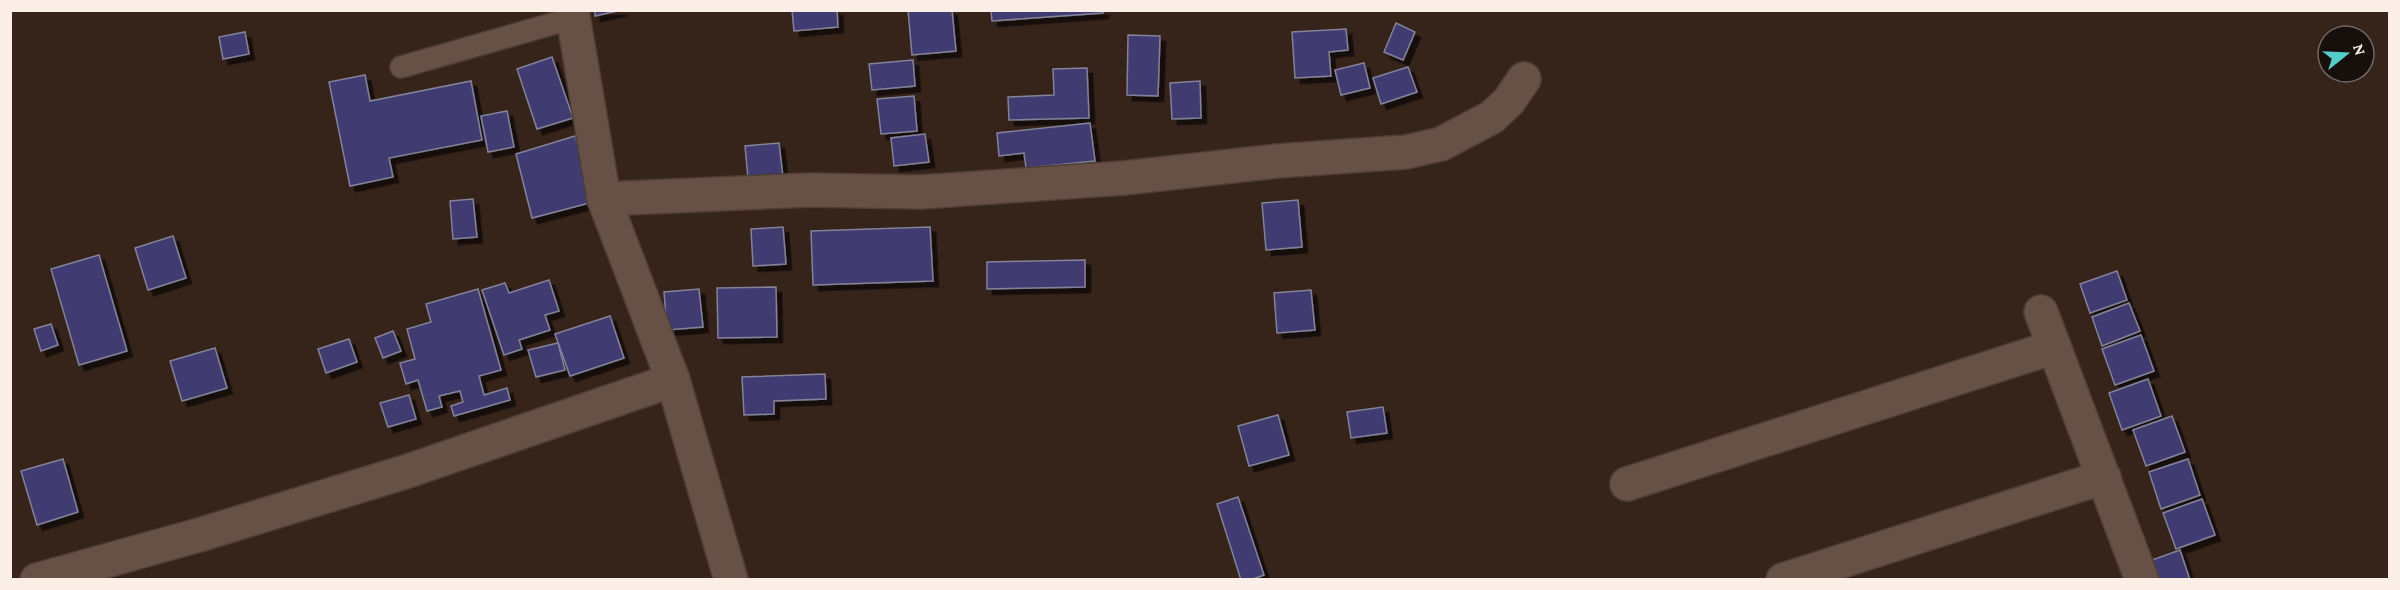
<svg xmlns="http://www.w3.org/2000/svg" width="2400" height="590" font-family="'Crimson Pro',serif">
	<defs>
		<filter id="shadow"><feDropShadow dx="5.5" dy="5.5" stdDeviation="0" flood-color="#0009"/></filter>
	</defs>
	<rect width="100%" height="100%" fill="#36231a"/>
	<g fill="#403b6f" stroke="#828299" stroke-width="1.5" filter="url(#shadow)">
		<polygon points="595,10 622,10 595,16"/>
		<polygon points="792,10 837,10 838,27 794,31"/>
		<polygon points="908,10 952,10 956,51 912,55"/>
		<polygon points="991,10 1103,10 1103,13 992,21"/>
		<polygon points="1396,23 1415,32 1403,60 1384,52"/>
		<polygon points="1346,29 1348,50 1329,52 1331,76 1295,78 1292,32"/>
		<polygon points="245,32 249,54 223,59 219,37"/>
		<polygon points="1128,35 1160,36 1158,96 1127,95"/>
		<polygon points="552,57 573,118 537,129 517,69"/>
		<polygon points="913,60 915,86 872,90 869,64"/>
		<polygon points="1364,63 1370,88 1341,95 1335,70"/>
		<polygon points="1408,67 1417,92 1381,104 1373,78"/>
		<polygon points="1087,68 1089,118 1009,120 1008,97 1054,95 1053,69"/>
		<polygon points="365,75 370,101 471,81 482,140 389,158 393,177 350,186 329,82"/>
		<polygon points="1200,81 1201,118 1172,119 1170,83"/>
		<polygon points="914,96 917,131 881,134 877,99"/>
		<polygon points="507,111 514,147 488,152 481,116"/>
		<polygon points="1090,123 1095,161 1026,168 1024,153 999,156 997,133"/>
		<polygon points="925,134 929,162 894,166 891,138"/>
		<polygon points="575,136 597,201 532,218 516,154"/>
		<polygon points="779,143 784,186 749,189 745,146"/>
		<polygon points="473,199 477,237 453,239 450,201"/>
		<polygon points="1298,200 1302,247 1266,250 1262,203"/>
		<polygon points="783,227 786,264 753,266 751,229"/>
		<polygon points="930,227 933,281 813,285 811,231"/>
		<polygon points="173,236 186,278 148,290 135,248"/>
		<polygon points="99,255 127,351 79,365 51,269"/>
		<polygon points="1085,260 1085,287 987,289 987,262"/>
		<polygon points="2117,271 2127,300 2090,313 2080,284"/>
		<polygon points="549,280 559,311 545,315 550,330 519,340 522,349 504,355 482,290 505,283 509,293"/>
		<polygon points="776,287 777,337 718,338 717,288"/>
		<polygon points="478,289 501,370 479,376 484,395 507,388 510,400 454,416 451,406 463,402 460,391 439,396 442,407 427,411 418,380 406,384 400,363 415,359 407,329 431,322 426,304"/>
		<polygon points="699,289 703,327 667,330 664,292"/>
		<polygon points="1311,290 1315,330 1277,333 1274,293"/>
		<polygon points="2129,303 2140,331 2102,346 2092,317"/>
		<polygon points="610,316 624,358 570,376 555,334"/>
		<polygon points="51,324 58,345 41,351 34,329"/>
		<polygon points="393,331 401,351 383,358 375,338"/>
		<polygon points="2141,335 2154,371 2115,385 2102,349"/>
		<polygon points="349,339 357,362 326,373 318,349"/>
		<polygon points="558,343 565,370 536,377 528,350"/>
		<polygon points="215,348 227,388 182,401 170,361"/>
		<polygon points="825,374 826,399 774,401 774,414 744,415 742,377"/>
		<polygon points="2148,379 2161,416 2122,430 2109,393"/>
		<polygon points="409,395 416,419 388,427 380,403"/>
		<polygon points="1383,407 1387,433 1351,438 1347,412"/>
		<polygon points="1278,415 1289,455 1249,466 1238,426"/>
		<polygon points="2172,416 2185,452 2146,466 2133,430"/>
		<polygon points="63,459 78,512 37,525 21,471"/>
		<polygon points="2188,459 2200,495 2161,509 2149,472"/>
		<polygon points="1238,497 1264,575 1250,580 1241,580 1217,504"/>
		<polygon points="2202,499 2215,535 2176,549 2163,513"/>
		<polygon points="2180,550 2190,580 2146,580 2141,564"/>
	</g>
	<g fill="none" stroke-linecap="round" stroke-linejoin="round">
		<defs>
			<polyline id="lane" points="401,67 573,18"/>
			<g id="street">
				<polyline points="572,10 604,199 673,380 731,580"/>
				<polyline points="604,199 810,190 921,192 1124,178 1277,161 1406,152 1441,144 1492,117 1509,101 1524,79"/>
				<polyline points="2041,312 2142,580"/>
				<polyline points="1627,484 2054,347"/>
				<polyline points="37,580 199,535 405,472 673,380"/>
				<polyline points="1783,580 2104,477"/>
			</g>
		</defs>
		<use href="#lane" stroke="#4e3e36" stroke-width="24"/>
		<use href="#street" stroke="#4e3e36" stroke-width="36"/>
		<use href="#lane" stroke="#675146" stroke-width="21"/>
		<use href="#street" stroke="#675146" stroke-width="33"/>
	</g>
	<rect width="2400" height="590" fill="none" stroke="#fbeee7" stroke-width="24"/>
	<g transform="translate(2346 54) rotate(72)"><circle r="28" fill="#170f0b" stroke="#726863" stroke-width="1.5"/>
	<path d="M0-4.5L10 22L0 15L-10 22Z" fill="#53cdc9"/>
	<text y="-9" font-size="16" font-weight="bold" text-anchor="middle" fill="#fbeee7">N</text>
	</g>
</svg>
